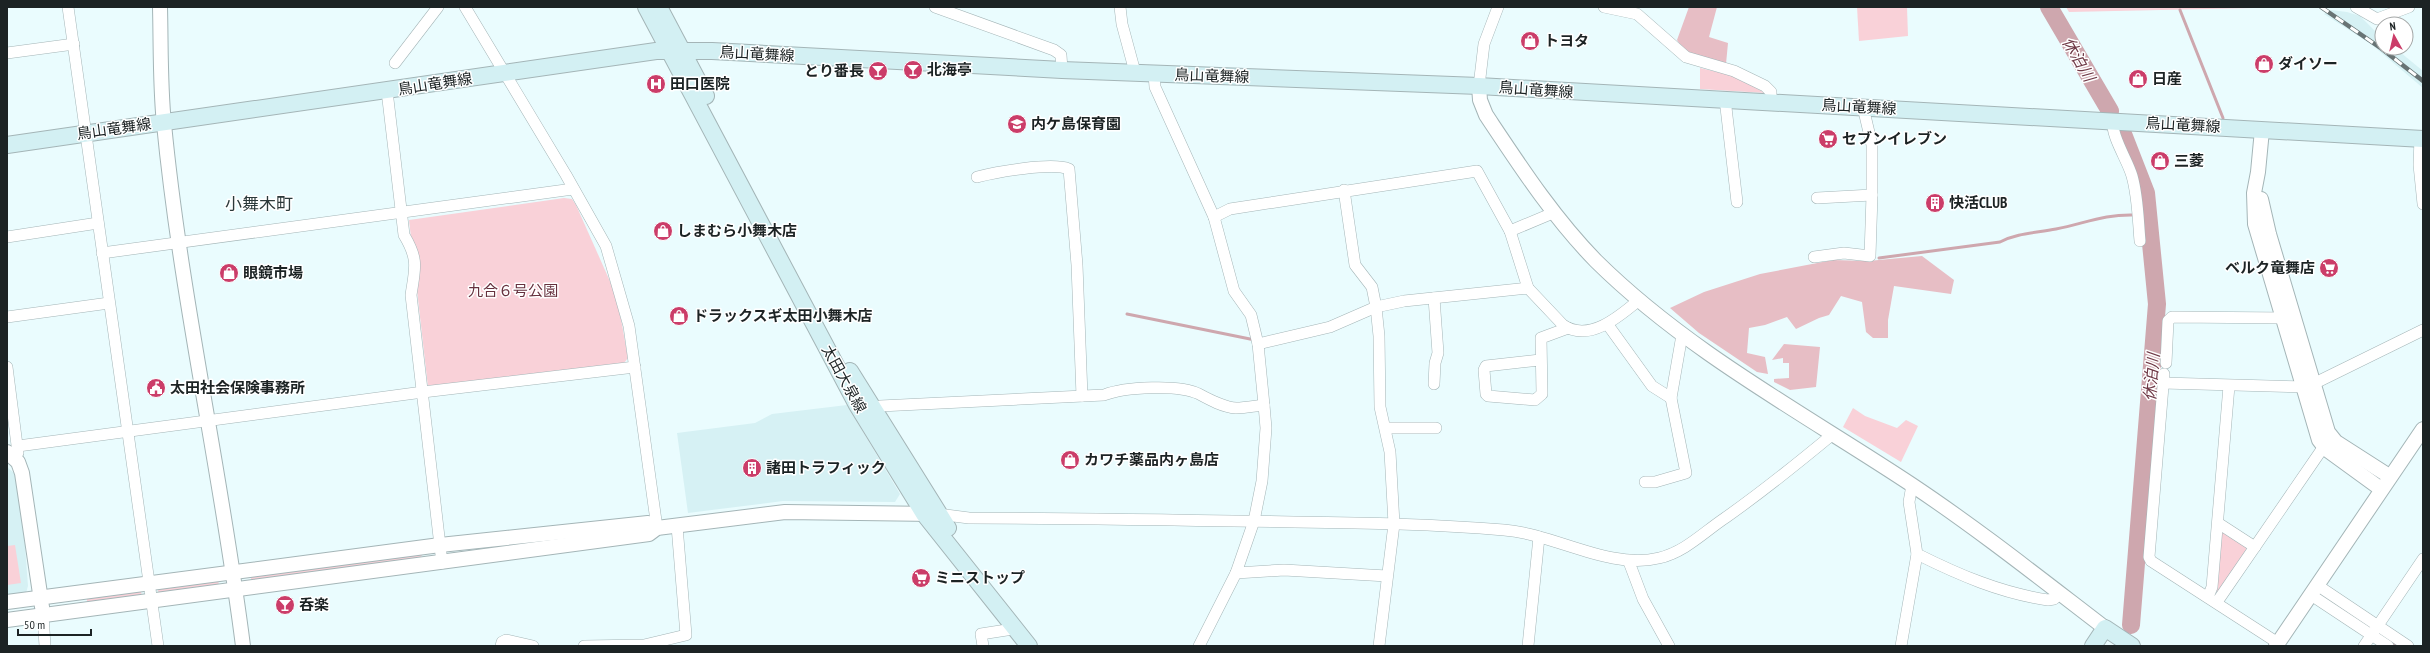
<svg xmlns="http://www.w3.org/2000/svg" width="2430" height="653" font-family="'PT Sans Narrow','Noto Sans JP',sans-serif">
	<rect width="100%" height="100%" fill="#eafcfe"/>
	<g fill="#d6f1f4">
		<polygon points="2331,10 2347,12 2360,16 2382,38 2382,48 2395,48 2423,71 2423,88 2371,44 2324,14"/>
		<polygon points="847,405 900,494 895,502 783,501 688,513 677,433 755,423 772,414"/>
		<polygon points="7,467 15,474 22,505 28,586 26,593 7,595"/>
	</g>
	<g fill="#f9d1d8">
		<polygon points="1857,7 1907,7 1908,36 1859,41"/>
		<polygon points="2066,7 2304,7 2069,12"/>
		<polygon points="1700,68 1735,76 1765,93 1700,89"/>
		<polygon points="564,198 572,199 576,205 613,288 621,319 628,358 624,363 428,387 409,220"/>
		<polygon points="1853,408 1865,416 1897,428 1906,420 1918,426 1901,462 1843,427"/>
		<polygon points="2223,531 2246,546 2246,550 2219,593 2216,591 2220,536"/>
		<polygon points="15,545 21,583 7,585 7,546"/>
		<polygon points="425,551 417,562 251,580 251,575"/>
		<polygon points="218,580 219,585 159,595 158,590 161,585"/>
		<polygon points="140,590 142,595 88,607 86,594"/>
	</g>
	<g fill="#e7bec5">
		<path d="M1689,7H1717L1709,37L1728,43L1726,64C1707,59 1688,58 1677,40Z"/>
		<polygon points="1922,256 1954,280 1951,294 1894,286 1888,320 1888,338 1873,338 1866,332 1862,302 1841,296 1829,315 1819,318 1796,329 1787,317 1765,325 1749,328 1747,353 1765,357 1768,374 1757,372 1699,333 1670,308 1704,292 1760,274 1833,260 1868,261"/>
		<polygon points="1784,344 1820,347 1816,387 1790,390 1774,382 1774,379 1789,378 1789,363 1783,363 1783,358 1772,360"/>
	</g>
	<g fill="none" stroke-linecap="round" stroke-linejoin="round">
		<g stroke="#cea7ae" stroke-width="3">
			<polyline points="2180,10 2223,118"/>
			<path d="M1879,258L2000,242C2017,233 2036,233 2056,229C2086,223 2104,214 2135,215"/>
			<polyline points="1127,314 1255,340"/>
			<polyline points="2333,602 2368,626"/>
			<polyline points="2389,640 2398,646"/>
		</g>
		<g stroke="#cea7ae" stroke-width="18">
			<polyline points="2049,7 2110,111"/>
			<polyline points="2123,134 2146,193 2157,304 2131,625"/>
		</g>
		<defs>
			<g id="minor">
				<polyline points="68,7 158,646"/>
				<polyline points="465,7 566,175 606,246 629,326 657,528"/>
				<polyline points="935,7 1054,50 1061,55 1062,70"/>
				<polyline points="1120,7 1122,24 1135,72"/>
				<polyline points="1604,7 1637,14 1686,57 1734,71 1765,86 1771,92 1771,102"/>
				<polyline points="2356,7 2377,19 2409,7"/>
				<polyline points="7,53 74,44"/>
				<polyline points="395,63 438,7"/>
				<polyline points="1154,74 1155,87 1214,217 1234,291 1251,315 1258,344 1264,405 1266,428 1262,481 1254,521 1236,573 1199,646"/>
				<polyline points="1479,86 1484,44 1498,7"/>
				<path d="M387,91L404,235C419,260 415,268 411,295L442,563"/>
				<polyline points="1725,99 1737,202"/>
				<path d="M2113,122C2111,136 2128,161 2132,176C2138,197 2138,219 2140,241"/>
				<polyline points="2420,138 2419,165 2423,204"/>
				<path d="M977,177C996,172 1052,162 1069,169L1077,265L1082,396"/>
				<polyline points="1344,190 1355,265 1372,287 1376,307 1379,336 1380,407 1390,452 1394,524 1379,646"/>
				<polyline points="1817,198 1872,195 1872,145 1863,107"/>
				<polyline points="1214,217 1230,209 1477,171 1510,231 1553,213"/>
				<polyline points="1510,231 1528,288"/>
				<polyline points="7,237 98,223"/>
				<polyline points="102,253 573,189"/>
				<polyline points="1814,257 1844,253 1870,256 1872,195"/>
				<polyline points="1434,298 1438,353 1435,363 1434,384"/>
				<polyline points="7,317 109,303"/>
				<polyline points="1608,325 1652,386 1671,398 1682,335"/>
				<path d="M1258,344L1330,327L1376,307L1404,301L1528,288L1563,325C1589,343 1620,316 1639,300"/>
				<polyline points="1540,360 1486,366 1484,370 1486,394 1488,396 1535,400 1542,394 1541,338 1568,328"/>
				<polyline points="2166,363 2168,321 2172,317 2289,318"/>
				<polyline points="7,367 18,453"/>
				<polyline points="2164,374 2149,557 2151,561 2278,643"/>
				<polyline points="2163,383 2307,387 2423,330"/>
				<path d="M867,412L880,406L1104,395C1124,387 1180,384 1199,394C1210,400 1223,407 1236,408C1245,408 1255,406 1264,405"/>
				<polyline points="1386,428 1436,428"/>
				<polyline points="18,446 423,392 635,367"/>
				<polyline points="1645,482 1655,482 1686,473 1671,398"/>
				<path d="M938,514L969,518C1077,518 1186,520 1294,522C1364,523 1434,524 1504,530C1555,534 1609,570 1659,558C1685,552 1704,532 1725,518C1762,492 1798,463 1833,434"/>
				<polyline points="2218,523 2255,547"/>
				<path d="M1917,554C1959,575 2001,593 2048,600L2054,599L2060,593"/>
				<polyline points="1629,562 1643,599 1669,646"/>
				<polyline points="1236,573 1284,570 1387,576"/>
				<polyline points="2317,585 2408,646"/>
				<polyline points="2311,595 2388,646"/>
				<polyline points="2208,597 2212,587 2229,386"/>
				<polyline points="2217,602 2329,439"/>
				<polyline points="43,615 45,646"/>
				<polyline points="501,646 502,642 506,640 533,646"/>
				<polyline points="584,646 644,645 686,635 677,526"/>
				<polyline points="983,646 981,634 1013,629"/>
				<polyline points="1528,646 1539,537"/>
				<polyline points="1901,646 1917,554 1909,502 1912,485"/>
				<polyline points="2364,646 2423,559"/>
			</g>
			<g id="tertiary">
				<path d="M160,7C161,46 160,85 164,124C181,299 221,471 243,646"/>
				<path d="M1479,86L1480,100L1486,115C1520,166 1553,217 1596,261C1688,352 1805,414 1912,485C1978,529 2041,579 2105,628"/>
				<polyline points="2262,130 2258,172 2254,193 2255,224 2319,440 2326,449 2381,489"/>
				<polyline points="2261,199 2269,234 2328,432 2336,442 2389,476"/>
				<polyline points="7,452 18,462 22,473 42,607"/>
				<polyline points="7,602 440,545 648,523 657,528"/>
				<polyline points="7,620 649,534 657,528 785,512 934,514"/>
				<polyline points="2276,646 2423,429"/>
			</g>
			<g id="secondary">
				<polyline points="646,7 857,405 924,514 1029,646"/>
				<polyline points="659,7 706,96"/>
				<polyline points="7,145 656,51 712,51 1062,70 1479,86 2423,139"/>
				<polyline points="850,371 948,528"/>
				<polyline points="2093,646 2105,628 2132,646"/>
			</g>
		</defs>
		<use href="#minor" stroke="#a4b5b7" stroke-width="12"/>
		<use href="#tertiary" stroke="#a4b5b7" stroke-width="16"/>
		<use href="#secondary" stroke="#a4b5b7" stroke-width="18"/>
		<use href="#minor" stroke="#fff" stroke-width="11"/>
		<use href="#tertiary" stroke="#fff" stroke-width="14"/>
		<use href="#secondary" stroke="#d3f0f3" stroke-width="16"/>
		<defs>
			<polyline id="rail" points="2321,7 2382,49 2423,81"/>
		</defs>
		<use href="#rail" stroke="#687374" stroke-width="4.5"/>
		<use href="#rail" stroke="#fff" stroke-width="3" stroke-dasharray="9" stroke-linecap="butt"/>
	</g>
	<defs>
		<symbol id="shop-disc" viewBox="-11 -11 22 22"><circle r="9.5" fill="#cb3d69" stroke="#fff"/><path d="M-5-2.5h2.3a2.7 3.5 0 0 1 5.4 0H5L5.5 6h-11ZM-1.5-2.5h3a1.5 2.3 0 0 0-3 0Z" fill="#fff"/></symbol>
		<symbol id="bar-disc" viewBox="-11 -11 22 22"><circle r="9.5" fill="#cb3d69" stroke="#fff"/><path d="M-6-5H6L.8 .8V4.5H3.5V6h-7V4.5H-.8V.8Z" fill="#fff"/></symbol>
		<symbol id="hospital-disc" viewBox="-11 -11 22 22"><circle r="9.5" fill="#cb3d69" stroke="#fff"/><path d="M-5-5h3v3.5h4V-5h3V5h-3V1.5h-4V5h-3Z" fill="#fff"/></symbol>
		<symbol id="school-disc" viewBox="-11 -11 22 22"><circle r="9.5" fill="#cb3d69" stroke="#fff"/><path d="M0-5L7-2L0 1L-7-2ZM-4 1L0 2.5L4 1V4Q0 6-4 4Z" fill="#fff"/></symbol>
		<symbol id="supermarket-disc" viewBox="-11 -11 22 22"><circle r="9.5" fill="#cb3d69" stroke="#fff"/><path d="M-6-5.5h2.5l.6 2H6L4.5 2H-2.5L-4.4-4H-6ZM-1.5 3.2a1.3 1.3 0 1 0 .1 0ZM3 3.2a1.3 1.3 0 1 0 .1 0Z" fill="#fff"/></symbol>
		<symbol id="building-disc" viewBox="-11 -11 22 22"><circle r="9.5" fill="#cb3d69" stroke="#fff"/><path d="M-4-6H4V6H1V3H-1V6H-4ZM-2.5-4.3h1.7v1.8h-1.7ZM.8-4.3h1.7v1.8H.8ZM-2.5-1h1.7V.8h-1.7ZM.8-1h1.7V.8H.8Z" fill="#fff"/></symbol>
		<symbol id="civic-disc" viewBox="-11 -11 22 22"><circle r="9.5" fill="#cb3d69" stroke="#fff"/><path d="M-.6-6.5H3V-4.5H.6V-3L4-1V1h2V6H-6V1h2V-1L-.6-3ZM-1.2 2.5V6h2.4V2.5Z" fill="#fff"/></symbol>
	</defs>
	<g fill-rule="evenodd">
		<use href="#shop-disc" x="1519" y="30" width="22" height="22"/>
		<use href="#shop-disc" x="2253" y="53" width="22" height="22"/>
		<use href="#bar-disc" x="902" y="59" width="22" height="22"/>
		<use href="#bar-disc" x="867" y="60" width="22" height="22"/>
		<use href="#shop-disc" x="2127" y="68" width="22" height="22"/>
		<use href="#hospital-disc" x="645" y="73" width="22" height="22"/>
		<use href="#school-disc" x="1006" y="113" width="22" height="22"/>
		<use href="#supermarket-disc" x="1817" y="128" width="22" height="22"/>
		<use href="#shop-disc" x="2149" y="150" width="22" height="22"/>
		<use href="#building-disc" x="1924" y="192" width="22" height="22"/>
		<use href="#shop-disc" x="652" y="220" width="22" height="22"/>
		<use href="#supermarket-disc" x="2318" y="257" width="22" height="22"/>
		<use href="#shop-disc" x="218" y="262" width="22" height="22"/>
		<use href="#shop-disc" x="668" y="305" width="22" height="22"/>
		<use href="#civic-disc" x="145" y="377" width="22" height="22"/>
		<use href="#shop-disc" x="1059" y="449" width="22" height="22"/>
		<use href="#building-disc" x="741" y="457" width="22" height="22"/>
		<use href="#supermarket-disc" x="910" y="567" width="22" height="22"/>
		<use href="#bar-disc" x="274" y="594" width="22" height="22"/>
	</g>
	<g text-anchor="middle" stroke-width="3" stroke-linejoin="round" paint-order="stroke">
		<g font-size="15" font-weight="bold" fill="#1c2324" stroke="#fff" text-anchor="start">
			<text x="1544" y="46">トヨタ</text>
			<text x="2278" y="69">ダイソー</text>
			<text x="927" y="75">北海亭</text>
			<text x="864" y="76" text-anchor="end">とり番長</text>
			<text x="2152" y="84">日産</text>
			<text x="670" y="89">田口医院</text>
			<text x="1031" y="129">内ケ島保育園</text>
			<text x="1842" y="144">セブンイレブン</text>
			<text x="2174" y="166">三菱</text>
			<text x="1949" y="208">快活CLUB</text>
			<text x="677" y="236">しまむら小舞木店</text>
			<text x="2315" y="273" text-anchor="end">ベルク竜舞店</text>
			<text x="243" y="278">眼鏡市場</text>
			<text x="693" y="321">ドラックスギ太田小舞木店</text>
			<text x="170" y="393">太田社会保険事務所</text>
			<text x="1084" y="465">カワチ薬品内ヶ島店</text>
			<text x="766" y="473">諸田トラフィック</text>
			<text x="935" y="583">ミニストップ</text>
			<text x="299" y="610">呑楽</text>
		</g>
		<g font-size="15" fill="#1c2324" stroke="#fff">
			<text transform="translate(757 54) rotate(3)" y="5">鳥山竜舞線</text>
			<text transform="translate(1212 76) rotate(2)" y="5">鳥山竜舞線</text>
			<text transform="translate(435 84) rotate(-9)" y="5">鳥山竜舞線</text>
			<text transform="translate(1536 90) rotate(4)" y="5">鳥山竜舞線</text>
			<text transform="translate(1859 107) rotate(3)" y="5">鳥山竜舞線</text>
			<text transform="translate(2183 125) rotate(3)" y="5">鳥山竜舞線</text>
			<text transform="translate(114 129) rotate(-8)" y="5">鳥山竜舞線</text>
			<text transform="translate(844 379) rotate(61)" y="5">太田大泉線</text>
		</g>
		<g font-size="15" fill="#66313e" stroke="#fff">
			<text x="513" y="296">九合６号公園</text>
		</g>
		<g font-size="16" font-style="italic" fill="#6f3946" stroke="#fff">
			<text transform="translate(2079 59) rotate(60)" y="6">休泊川</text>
			<text transform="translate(2151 377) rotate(-85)" y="6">休泊川</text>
		</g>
		<g font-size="17" fill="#2b393a" stroke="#fff">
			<text x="259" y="210">小舞木町</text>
		</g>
	</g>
	<rect width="2430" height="653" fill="none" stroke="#1c2324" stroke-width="16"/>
	<g transform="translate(2394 36) rotate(352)"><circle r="19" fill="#ffffff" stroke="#a4a7a7"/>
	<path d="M0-3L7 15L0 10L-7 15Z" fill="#cb3d69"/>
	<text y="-6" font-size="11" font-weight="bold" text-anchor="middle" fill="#1c2324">N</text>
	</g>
	<path d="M18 629v6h73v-6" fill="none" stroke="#1c2324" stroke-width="2"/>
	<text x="24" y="629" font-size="12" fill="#1c2324" stroke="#ffffff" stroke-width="3" paint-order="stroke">50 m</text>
</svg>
